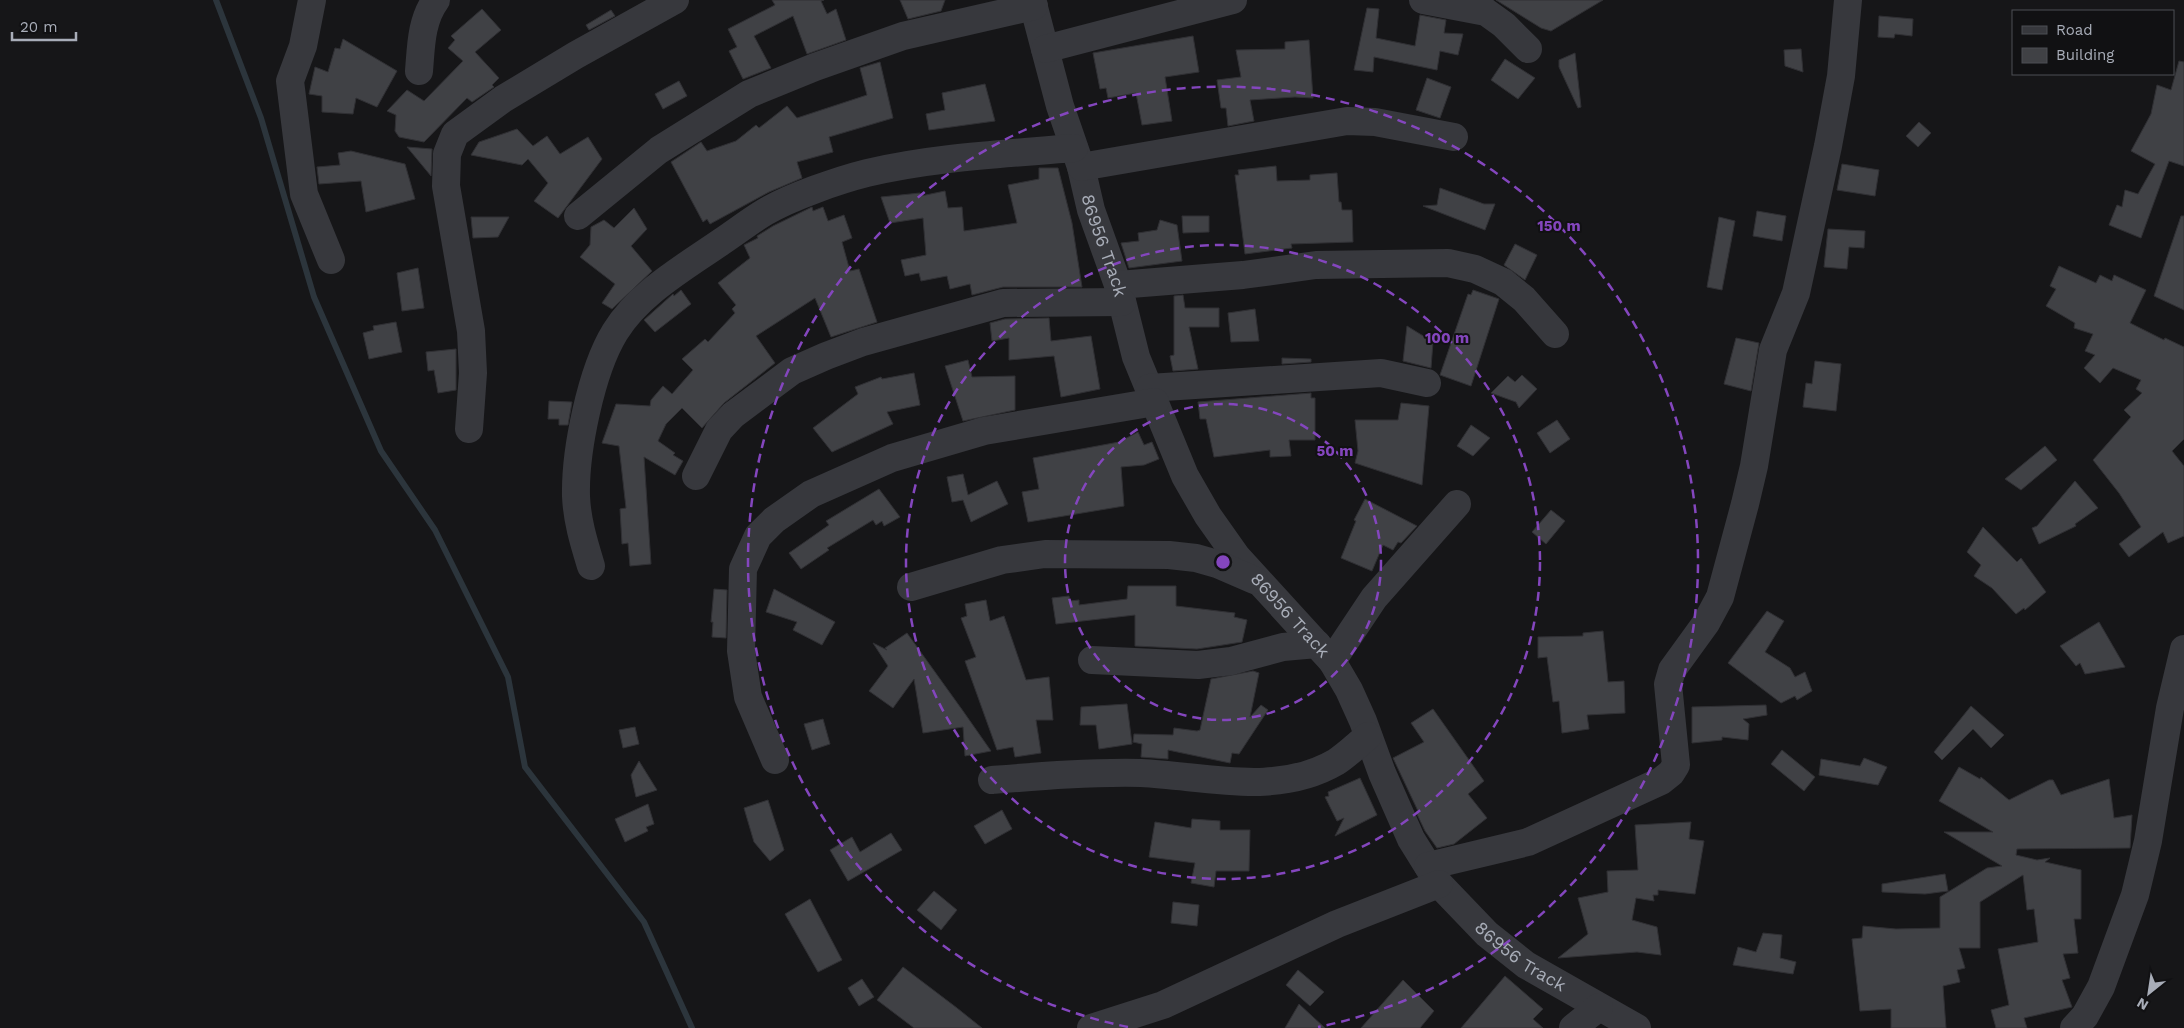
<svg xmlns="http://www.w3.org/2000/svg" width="2184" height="1028" font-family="'Work Sans',sans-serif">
	<rect width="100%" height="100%" fill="#161618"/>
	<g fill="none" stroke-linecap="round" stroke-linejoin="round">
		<polyline stroke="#2c353c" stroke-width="6" points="216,0 261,118 314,297 381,451 435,530 508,677 525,767 644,922 692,1028"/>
	</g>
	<g fill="#404145" stroke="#303034">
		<polygon points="772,0 824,0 821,1 827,14 836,9 846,40 807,54 793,16 754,36 771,68 743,79 729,51 737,47 728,29 775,5"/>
		<polygon points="900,0 945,0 941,11 908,19"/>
		<polygon points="1496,0 1603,0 1551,31 1541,28"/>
		<polygon points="1367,8 1379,9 1376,38 1415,46 1420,15 1446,20 1444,33 1463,34 1458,55 1440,51 1437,70 1374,57 1373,72 1354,70"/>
		<polygon points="482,9 501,30 475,52 499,78 492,85 494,87 472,102 467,98 424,142 399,137 395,131 396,115 387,111 407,90 424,101 463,61 448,48 455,40 451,36"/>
		<polygon points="611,10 615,16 589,30 586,25"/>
		<polygon points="1879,16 1913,19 1912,36 1895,34 1894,38 1878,37"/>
		<polygon points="1193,36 1199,72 1165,77 1172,121 1142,125 1136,93 1108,98 1106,88 1100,89 1093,53"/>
		<polygon points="343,39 397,71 377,107 356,98 353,114 322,112 322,96 309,94 315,67 328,72 335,48 340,49"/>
		<polygon points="1309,40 1313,98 1295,97 1250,100 1254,121 1228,126 1226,108 1221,108 1217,80 1241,77 1236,50 1285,49 1285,42"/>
		<polygon points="1801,49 1803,72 1785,66 1784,50"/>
		<polygon points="1575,53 1581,107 1578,108 1559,67 1559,60"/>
		<polygon points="1505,59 1535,78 1518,99 1491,80"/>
		<polygon points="2179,61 2184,62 2184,166 2169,161 2141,238 2109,225 2117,205 2122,207 2125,190 2138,194 2155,164 2131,151 2151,114 2157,85 2171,90"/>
		<polygon points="880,62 893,118 829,137 833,152 797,162 802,178 769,192 710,224 707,219 703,222 671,162 701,142 707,151 736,141 756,125 759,128 787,106 797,118 867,95 860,68"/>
		<polygon points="1427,78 1451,87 1440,118 1416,110"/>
		<polygon points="679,81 687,96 663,109 655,94"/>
		<polygon points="985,84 995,121 929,130 926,114 945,110 942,93"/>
		<polygon points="1919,122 1931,133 1918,147 1906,136"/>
		<polygon points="517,129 533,146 547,136 560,154 588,137 602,159 558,218 534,201 548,183 528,159 522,165 471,155 479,142"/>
		<polygon points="407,147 432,149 431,176"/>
		<polygon points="351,151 405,164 415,199 366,212 361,181 319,184 317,167 340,165 338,153"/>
		<polygon points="1842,164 1879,170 1875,196 1837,190"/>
		<polygon points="1276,166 1277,181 1310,180 1310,175 1337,173 1339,202 1341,202 1342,210 1352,210 1353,242 1291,244 1292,248 1245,254 1235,175 1239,175 1238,170"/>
		<polygon points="1039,168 1058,168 1072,223 1082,287 1003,287 972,295 970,284 950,289 947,276 921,281 919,273 905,276 901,260 926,255 923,218 890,223 881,197 920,193 921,196 945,191 948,208 962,207 964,231 1017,223 1008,185 1039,179"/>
		<polygon points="1440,188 1484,204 1495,204 1485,230 1423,206 1437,205"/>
		<polygon points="812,207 813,211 823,207 828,221 844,215 852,238 842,242 850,271 859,269 877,322 831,337 815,298 756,336 775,363 724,403 702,428 682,408 666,424 658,441 675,453 673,455 683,461 675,475 644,457 651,564 630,566 628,543 622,544 620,509 626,508 619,446 602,443 616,404 650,406 651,400 663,386 672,394 693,370 682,359 705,339 708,342 735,313 732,309 736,305 718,283 750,258 744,245 758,238 757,236 773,226"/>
		<polygon points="634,208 647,229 631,246 652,271 612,309 602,303 615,284 580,257 590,245 591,227 604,220 614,228"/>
		<polygon points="1757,211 1786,216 1782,241 1753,236"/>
		<polygon points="1182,216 1209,216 1209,232 1183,233"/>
		<polygon points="2181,216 2184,216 2184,310 2154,296"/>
		<polygon points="471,217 509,217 498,237 473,238"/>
		<polygon points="1719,217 1735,221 1722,290 1707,287"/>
		<polygon points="1160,220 1177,225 1182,261 1129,268 1121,243 1139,241 1138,233 1157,230"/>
		<polygon points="1828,229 1865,231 1864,248 1849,247 1847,269 1824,267"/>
		<polygon points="1515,244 1537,255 1525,280 1504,265"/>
		<polygon points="2059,266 2096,283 2100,275 2112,281 2114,275 2146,290 2130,323 2164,340 2165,338 2184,347 2184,439 2172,451 2184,466 2184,536 2168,543 2163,532 2129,557 2119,544 2141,527 2119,493 2093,460 2131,417 2124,410 2142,393 2136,389 2141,380 2113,368 2100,383 2084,368 2095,355 2085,351 2093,334 2074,328 2075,323 2046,306 2056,289 2050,286"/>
		<polygon points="418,268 424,308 402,311 397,273"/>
		<polygon points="681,290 691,304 655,332 644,320 673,294 674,296"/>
		<polygon points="1473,290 1499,299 1471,386 1440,375 1468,294 1471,295"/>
		<polygon points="1183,295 1185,308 1219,308 1219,327 1189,327 1198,369 1173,371 1170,356 1174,355 1174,296"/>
		<polygon points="1255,309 1259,341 1231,342 1228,313"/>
		<polygon points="1049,318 1051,341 1091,336 1100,389 1061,397 1054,356 1009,360 1009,338 992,341 990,323 1005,319"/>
		<polygon points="396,322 402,352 369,359 363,333 374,330 373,326"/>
		<polygon points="1407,326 1433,342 1431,368 1403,361"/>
		<polygon points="1736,338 1759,343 1751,391 1724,384"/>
		<polygon points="456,349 456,390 438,393 434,370 428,371 426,352"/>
		<polygon points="1282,358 1311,359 1311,362 1282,364"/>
		<polygon points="968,360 972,377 1015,376 1015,410 963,421 945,366"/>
		<polygon points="1815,361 1841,364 1836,411 1803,407 1806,383 1812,384"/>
		<polygon points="914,373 920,405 887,412 893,424 832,452 813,428 858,394 855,387 881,377 882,379"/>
		<polygon points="1522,375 1537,389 1519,408 1516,402 1491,393 1508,376 1515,382"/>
		<polygon points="1311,393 1311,398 1315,398 1315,440 1289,440 1291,456 1270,457 1270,450 1214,457 1206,419 1200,419 1198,402"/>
		<polygon points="549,401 572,402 568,425 559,425 559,419 548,419"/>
		<polygon points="1401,403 1429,406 1422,485 1355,463 1358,451 1355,420 1398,420"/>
		<polygon points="1557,420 1570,439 1550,453 1537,433"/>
		<polygon points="1471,425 1490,438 1473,456 1457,446"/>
		<polygon points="1138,432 1144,445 1152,442 1159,459 1144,465 1121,467 1124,506 1028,522 1022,492 1039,489 1033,458 1119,442"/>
		<polygon points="2045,446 2057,460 2021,490 2005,479"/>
		<polygon points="963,474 968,495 997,481 1008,504 971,522 963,500 952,502 947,477"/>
		<polygon points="2075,481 2098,508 2075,524 2076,526 2039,544 2032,528 2037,526"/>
		<polygon points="879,489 900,517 884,526 882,521 876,525 873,520 827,548 829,550 801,569 789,553 829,525 826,521"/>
		<polygon points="1365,499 1417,526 1401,543 1398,542 1393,550 1383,545 1372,571 1341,558 1356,521 1354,520"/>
		<polygon points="1551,510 1565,521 1546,544 1532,532"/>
		<polygon points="1983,527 2017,562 2021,558 2046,592 2025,610 2024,608 2016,614 1992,588 1974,576 1981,565 1967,552"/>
		<polygon points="1128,586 1176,586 1176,606 1235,613 1234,617 1247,620 1242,642 1197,649 1135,646 1135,615 1056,624 1052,598 1069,596 1070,601 1079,600 1079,605 1127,599"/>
		<polygon points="714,589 727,590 726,638 712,637 713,622 711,622"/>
		<polygon points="774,589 835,622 822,645 793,630 797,622 766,612"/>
		<polygon points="986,600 990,621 1004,616 1026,680 1049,677 1053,720 1036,720 1041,753 1015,757 1013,747 997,750 965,661 976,657 961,618 967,616 965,604"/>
		<polygon points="1767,611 1784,621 1765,652 1790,668 1795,677 1805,672 1812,691 1797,700 1795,696 1781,703 1728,663"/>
		<polygon points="2099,622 2125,667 2085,674 2080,663 2076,666 2060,646"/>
		<polygon points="1603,631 1608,682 1624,681 1625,713 1587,715 1589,729 1562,733 1559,701 1553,702 1547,657 1538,658 1538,637 1583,636 1583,633"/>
		<polygon points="907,633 963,711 991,751 965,756 963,727 923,733 914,679 893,708 869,691 888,666 873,643 887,650 885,648"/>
		<polygon points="1253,671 1259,673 1250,717 1261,705 1268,710 1239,754 1232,753 1230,763 1168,750 1168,759 1141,757 1142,744 1133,742 1134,734 1173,735 1174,728 1197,731 1200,730 1211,679"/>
		<polygon points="1127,704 1132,744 1099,749 1096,725 1080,725 1081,707"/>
		<polygon points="1766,705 1767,715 1743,719 1749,724 1748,740 1722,737 1722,740 1692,743 1692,707"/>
		<polygon points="1971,706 2004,735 1991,748 1973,729 1942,760 1934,752"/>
		<polygon points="1433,709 1484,781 1468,794 1487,818 1454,844 1437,848 1425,831 1416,812 1418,811 1393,758 1424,742 1411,723"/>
		<polygon points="823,719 830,744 812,750 804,724"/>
		<polygon points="635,727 639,744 623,748 619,730"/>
		<polygon points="1782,750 1815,777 1804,791 1771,764"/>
		<polygon points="1864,758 1887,767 1878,785 1819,775 1821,759 1860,766"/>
		<polygon points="639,761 657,790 636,797 631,775"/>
		<polygon points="1959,767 1980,779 1981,777 2009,800 2049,780 2053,780 2061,795 2109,779 2114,818 2132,815 2130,848 2017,849 2016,855 2037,860 2050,858 2045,862 2081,870 2081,919 2074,919 2078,953 2063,954 2070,978 2062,980 2072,1007 2024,1018 2027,1028 1996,1028 1991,1010 2009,1005 1998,949 2038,942 2034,909 2027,910 2023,875 1980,902 1980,948 1959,948 1965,968 1957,970 1960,982 1943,986 1946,1028 1891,1028 1891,1009 1860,1011 1852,939 1862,938 1863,926 1896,929 1940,928 1940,897 1987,868 2002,866 1944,832 1993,832 1939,801"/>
		<polygon points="1360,778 1377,815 1335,836 1344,818 1337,821 1325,797 1329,796 1328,792"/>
		<polygon points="768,800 784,850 770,861 754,842 744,808"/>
		<polygon points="648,804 654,824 646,827 648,831 625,842 615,819"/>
		<polygon points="1002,810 1012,829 985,844 974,826"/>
		<polygon points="1192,819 1220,821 1220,830 1250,830 1249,871 1216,871 1214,887 1191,883 1195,863 1149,857 1155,822 1191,828"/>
		<polygon points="1691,822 1689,839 1704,841 1695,894 1658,890 1658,895 1653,895 1654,901 1636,898 1632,920 1657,927 1661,955 1637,952 1558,958 1588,934 1578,898 1608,892 1607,871 1638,870 1635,825"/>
		<polygon points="891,833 902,850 848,881 830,850 852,837 860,852"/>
		<polygon points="1945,874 1948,891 1925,894 1882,892 1882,884"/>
		<polygon points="934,891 957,910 941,930 917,910"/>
		<polygon points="810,899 842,960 818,972 785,914"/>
		<polygon points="1173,902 1199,905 1197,926 1171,923"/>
		<polygon points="1763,933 1782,935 1780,958 1796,962 1793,974 1733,965 1738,947 1756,952"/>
		<polygon points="903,967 957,1008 982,1028 914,1028 877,1000"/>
		<polygon points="1298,970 1324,992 1310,1006 1286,985"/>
		<polygon points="1505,976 1543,1009 1533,1019 1543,1028 1461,1028"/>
		<polygon points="862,979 874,997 859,1006 848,988"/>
		<polygon points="1403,980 1434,1011 1420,1028 1361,1028"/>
		<polygon points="1299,1004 1325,1028 1285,1028"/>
	</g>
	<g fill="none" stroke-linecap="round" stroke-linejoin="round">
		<g stroke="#37383d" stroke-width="28">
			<polyline points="312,0 303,46 290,81 304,194 331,260"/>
			<path id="s1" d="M1032,0L1060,106L1081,167L1091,210L1118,285L1136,357L1185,476L1208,516L1237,557L1332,661L1349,690L1363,721L1382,773L1411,839L1439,884L1487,934L1526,965L1637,1028"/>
			<polyline points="1423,0 1486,12 1504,25 1528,49"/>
			<polyline points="1045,49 1233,0"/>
			<path d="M419,71C421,47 421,20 436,0"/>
			<polyline points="1081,167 1347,121 1375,122 1454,137"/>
			<polyline points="578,216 659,150 749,94 815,67 903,36 1034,6"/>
			<polyline points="1118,285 1243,275 1316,265 1448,263 1475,269 1503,282 1524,299 1555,334"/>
			<polyline points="1149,388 1381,373 1427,383"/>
			<polyline points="469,429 473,373 471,331 446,186 447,154 455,134 503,99 576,55 675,0"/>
			<polyline points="696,476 719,430 733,415 792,371 826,356 863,342 1003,303 1122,302"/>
			<path d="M591,566C584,543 577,521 576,496C575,451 591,371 615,332C639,293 685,267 721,242C736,232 750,221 765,212C790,197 839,180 867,173C935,157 1005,154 1074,148"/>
			<polyline points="911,587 1002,560 1045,554 1169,555 1196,558 1217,564 1254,580"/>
			<polyline points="1092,660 1198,665 1231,661 1283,647 1317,644"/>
			<polyline points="1332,661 1374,598 1457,504"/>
			<polyline points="775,760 748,697 741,651 743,569 758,536 774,520 811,494 892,458 984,431 1155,402"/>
			<path d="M992,780C1042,776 1091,772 1141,773C1206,776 1276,797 1336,762C1347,755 1358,744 1368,736"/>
			<polyline points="1428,866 1528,842 1661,781 1671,773 1676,765 1668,684 1672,670 1706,623 1720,597 1745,504 1754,466 1773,350 1796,293 1828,146 1841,76 1848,0"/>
			<polyline points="1091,1028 1163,1005 1337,924 1439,884"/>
			<polyline points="1573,1028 1599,1007"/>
			<polyline points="2074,1028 2085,1016 2101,987 2135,895 2148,841 2170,708 2184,649"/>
		</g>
	</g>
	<g fill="none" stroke="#8446be" stroke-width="2.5" stroke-dasharray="9 6">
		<circle cx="1223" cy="562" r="158"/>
		<circle cx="1223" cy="562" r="317"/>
		<path d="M1128 1027A475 475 0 1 1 1318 1027"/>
	</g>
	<g text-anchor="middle" stroke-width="4" stroke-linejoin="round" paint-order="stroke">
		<g font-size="18" fill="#a8adb8" stroke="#111113">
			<text dy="6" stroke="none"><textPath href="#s1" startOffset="256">86956 Track</textPath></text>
			<text dy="6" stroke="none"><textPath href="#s1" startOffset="676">86956 Track</textPath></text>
			<text dy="6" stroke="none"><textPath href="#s1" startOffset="1096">86956 Track</textPath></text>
		</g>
	</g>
	<circle cx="1223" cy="562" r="8" fill="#8446be" stroke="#111113" stroke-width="2.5"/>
	<g font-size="15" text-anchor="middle" font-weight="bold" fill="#8446be" stroke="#111113" stroke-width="4" stroke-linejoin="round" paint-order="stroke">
		<text x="1559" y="231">150 m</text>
		<text x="1447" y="343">100 m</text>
		<text x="1335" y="456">50 m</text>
	</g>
	<rect x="2012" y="10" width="162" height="65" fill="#111113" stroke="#4d4f55"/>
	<rect x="2022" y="26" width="25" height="8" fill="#37383d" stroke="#4d4f55"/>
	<text x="2056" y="35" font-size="15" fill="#a8adb8">Road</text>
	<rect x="2022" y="48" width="25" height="15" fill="#404145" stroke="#4d4f55"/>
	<text x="2056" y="60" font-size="15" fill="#a8adb8">Building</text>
	<g transform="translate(2149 993) rotate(210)" stroke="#111113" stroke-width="4" paint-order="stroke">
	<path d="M0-4L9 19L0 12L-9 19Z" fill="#a8adb8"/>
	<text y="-8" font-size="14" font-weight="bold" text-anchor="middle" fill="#a8adb8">N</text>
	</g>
	<path d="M12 32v8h64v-8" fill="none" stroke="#a8adb8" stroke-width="2.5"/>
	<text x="20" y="32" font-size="15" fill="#a8adb8" stroke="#111113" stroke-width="4" paint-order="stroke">20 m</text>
</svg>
